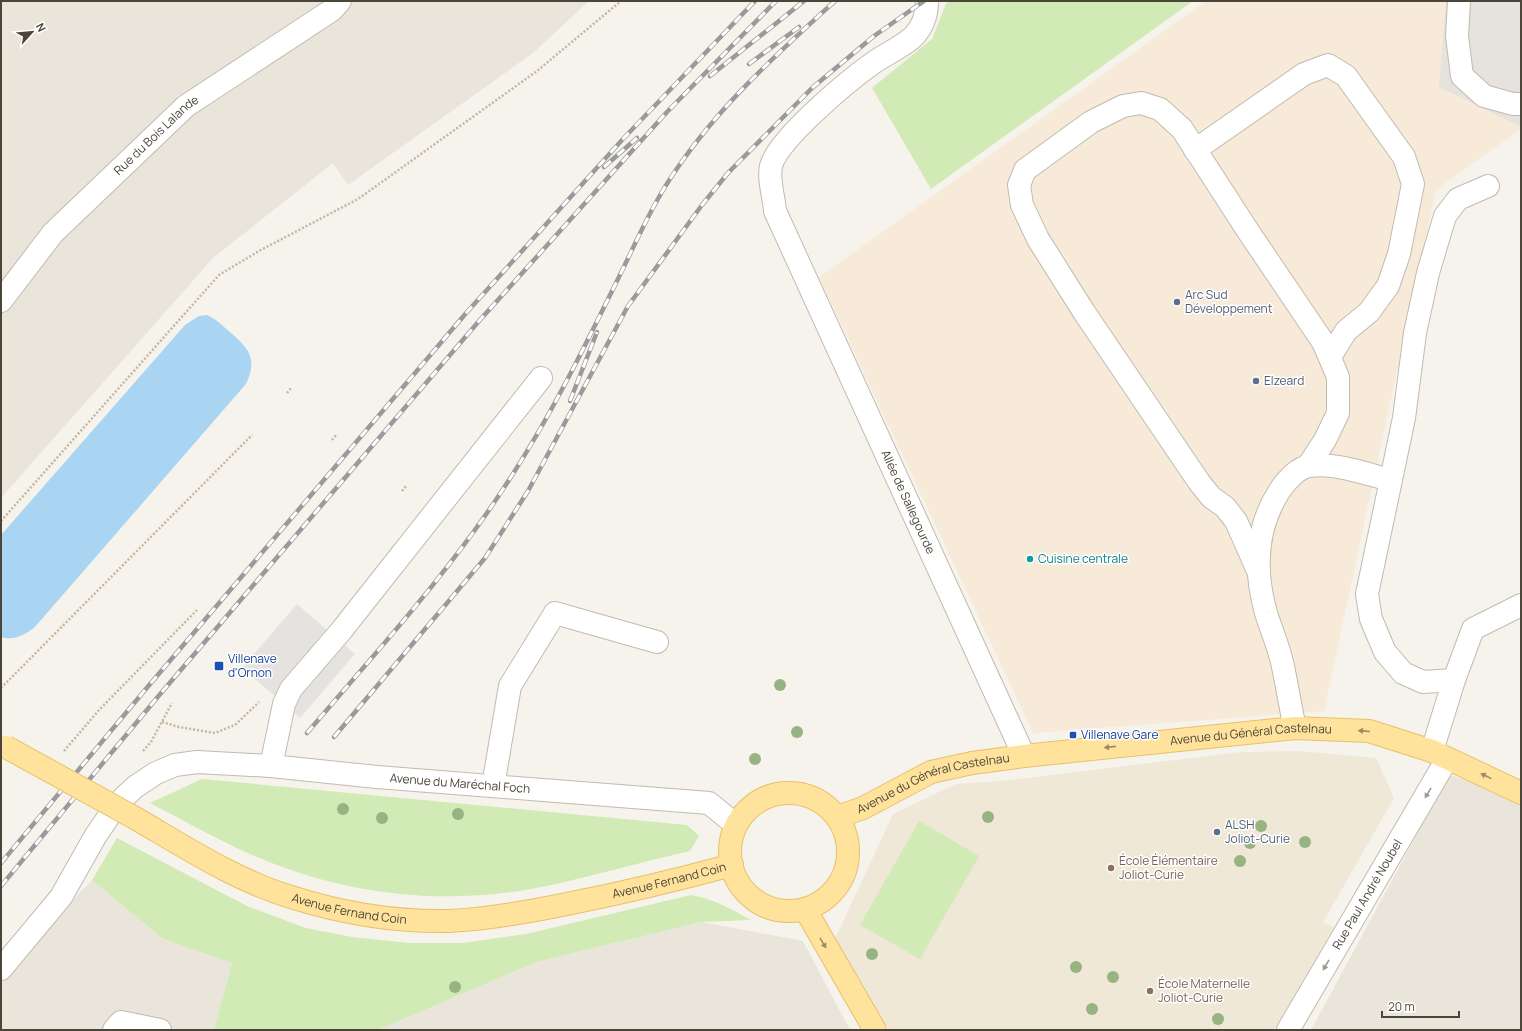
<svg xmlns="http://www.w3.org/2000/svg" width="1522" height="1031" font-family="Manrope,sans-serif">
	<rect width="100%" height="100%" fill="#f6f3ec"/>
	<g fill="#eae5da">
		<polygon points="1,1 589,1 533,53 348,185 333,163 213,258 1,498"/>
		<polygon points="1449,775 1521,797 1521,1030 1311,1030"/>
		<polygon points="92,880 163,939 232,963 214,1030 1,1030 1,976"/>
		<polygon points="701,922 803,941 850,1030 378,1030 536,962"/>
	</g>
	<polygon fill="#f7ead8" points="1206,1 1446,1 1440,87 1521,127 1521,129 1436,190 1324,711 1033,733 819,277"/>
	<polygon fill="#e6e2dd" points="1446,1 1521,1 1521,127 1439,87"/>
	<polygon fill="#efe8d6" points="1300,751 1376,758 1394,798 1323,922 1334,927 1274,1030 889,1030 835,939 893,814 956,784 1001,781 1241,752"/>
	<g fill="#d2eab5">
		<polygon points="951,1 1193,1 931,189 872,88 932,39 946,4"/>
		<path d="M202,779L687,825L699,836L690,851C637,863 584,879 531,889C436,906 337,893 250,854C216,839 183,820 150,803Z"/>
		<polygon points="919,821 979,856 920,959 860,925"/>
		<path d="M117,838L247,906L306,928L352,937L410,943H463L526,934L691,895C714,899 731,909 751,920L701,922L536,962L378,1030H214L232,963L163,939L92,880Z"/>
	</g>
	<polygon fill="#e5e3e0" points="297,604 355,654 300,718 242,668"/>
	<path fill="#a9d4f2" d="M207,315C216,319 223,326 230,332C249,349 258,358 246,384L34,628C23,635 14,641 1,637V535L185,325L199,316Z"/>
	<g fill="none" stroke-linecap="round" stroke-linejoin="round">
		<defs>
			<g id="minor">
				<path id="s1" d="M927,1C927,15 923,27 913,37C902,47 886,54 873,63C849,80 778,139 771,166C768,179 774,197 775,211L1024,756"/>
				<polyline points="1459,1 1457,36 1462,76 1484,96 1513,104 1521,104"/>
				<polyline points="1195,150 1304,74 1328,65 1346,76 1404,157 1413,184 1399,254 1388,286 1369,312 1346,331 1330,357"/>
				<path id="s2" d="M1,301L53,233L186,106L332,10L340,1"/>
				<polyline points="1258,571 1236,521 1225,507 1211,497 1199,482 1084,312 1038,239 1022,205 1019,185 1025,170 1091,122 1123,106 1141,103 1160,109 1182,129 1248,231 1323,342 1338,377 1338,413 1325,440 1308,466"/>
				<polyline points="1454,680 1423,682 1403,673 1385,652 1371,619 1367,594 1404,418 1415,333 1428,273 1445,216 1458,199 1488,186"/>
				<path d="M1295,728C1290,706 1287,684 1282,662C1278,645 1271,629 1266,613C1254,570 1255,528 1280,490C1286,481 1298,467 1310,466C1333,462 1367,474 1390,480"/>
				<polyline points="1432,751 1454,680 1473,629 1521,605"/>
				<polyline points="271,766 284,704 291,689 341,631 541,378"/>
				<polyline points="493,786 510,686 555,613 657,642"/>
				<path id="s3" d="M1,969L61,897L96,835L118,803L135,787L156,773L175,765L197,762L271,766L377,777L709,803L736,825"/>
				<polyline points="114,1030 121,1022 160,1030"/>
				<path id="s4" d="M1288,1030L1447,759"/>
			</g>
			<g id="major">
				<circle cx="789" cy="852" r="59"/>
				<path id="s5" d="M837,817L863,808L931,772L972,763L1024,756L1295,728L1369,731L1432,751L1521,793"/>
				<path id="s6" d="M135,818C185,847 235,880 291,897C341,913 396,922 449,921C489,919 528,912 567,904C622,893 677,880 732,865"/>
				<polyline points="805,909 875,1030"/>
			</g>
		</defs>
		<use href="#minor" stroke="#c2bbae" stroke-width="24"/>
		<use href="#major" stroke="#e6c16a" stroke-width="24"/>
		<g stroke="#c4b79f" stroke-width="2.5" stroke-dasharray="2 2" stroke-linecap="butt">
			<polyline points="287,393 292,387"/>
			<polyline points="332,440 336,435"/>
			<polyline points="402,491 406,486"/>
			<polyline points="1,521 219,275 259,251 358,199 537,71 621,1"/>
			<polyline points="1,688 252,435"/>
			<polyline points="162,722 179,727 215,733 235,725 259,702"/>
			<polyline points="64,751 99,710 197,610"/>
			<polyline points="143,751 151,742 172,703"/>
		</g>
		<use href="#minor" stroke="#fff" stroke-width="22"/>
		<use href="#major" stroke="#ffe39c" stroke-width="22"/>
		<defs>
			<g id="rail">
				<polyline points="749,64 799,27"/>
				<polyline points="710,76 804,1"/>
				<polyline points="604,167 637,138"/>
				<polyline points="570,401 597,332"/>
				<path d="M307,733C377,651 451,571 509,480C550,417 583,350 616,283C635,245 651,206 676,170C720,105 777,54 835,1"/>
				<polyline points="334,737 485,558 528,491 628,306 702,205 728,173 812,88 874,36 924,1"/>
				<polyline points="1,863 145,690 467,312 622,140 755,1"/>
				<polyline points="1,886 156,699 479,321 667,112 776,1"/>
			</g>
		</defs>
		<use href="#rail" stroke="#9a9a9a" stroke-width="4.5"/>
		<use href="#rail" stroke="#fff" stroke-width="3" stroke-dasharray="9" stroke-linecap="butt"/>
		<defs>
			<polyline id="major-bridge" points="6,747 135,818"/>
		</defs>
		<use href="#major-bridge" stroke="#e6c16a" stroke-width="24" stroke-linecap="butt"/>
		<use href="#major-bridge" stroke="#ffe39c" stroke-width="22"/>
	</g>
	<g fill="#97b381">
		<circle cx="780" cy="685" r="6"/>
		<circle cx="797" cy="732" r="6"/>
		<circle cx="755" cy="759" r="6"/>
		<circle cx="343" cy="809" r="6"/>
		<circle cx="458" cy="814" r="6"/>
		<circle cx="988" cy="817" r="6"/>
		<circle cx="382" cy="818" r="6"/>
		<circle cx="1261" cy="826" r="6"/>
		<circle cx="1305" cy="842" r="6"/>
		<circle cx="1250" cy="843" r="6"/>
		<circle cx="1240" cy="861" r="6"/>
		<circle cx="872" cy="954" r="6"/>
		<circle cx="1076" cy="967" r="6"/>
		<circle cx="1113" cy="977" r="6"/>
		<circle cx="455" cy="987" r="6"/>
		<circle cx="1092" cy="1009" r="6"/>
		<circle cx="1218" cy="1019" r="6"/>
	</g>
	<defs><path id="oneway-solid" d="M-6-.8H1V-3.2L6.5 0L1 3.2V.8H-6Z"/></defs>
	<g fill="#9c8c66">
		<use href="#oneway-solid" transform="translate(1364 731) rotate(-175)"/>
		<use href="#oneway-solid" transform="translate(1110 747) rotate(174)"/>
		<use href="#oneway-solid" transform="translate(1486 776) rotate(-154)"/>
		<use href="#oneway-solid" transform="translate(823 943) rotate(59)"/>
	</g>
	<g fill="#9c9892">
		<use href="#oneway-solid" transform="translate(1428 793) rotate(121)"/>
		<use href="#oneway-solid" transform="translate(1326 965) rotate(120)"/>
	</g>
	<g fill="#5c6f8a" stroke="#fff" stroke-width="1.5">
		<circle cx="1177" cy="302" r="4"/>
		<circle cx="1256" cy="381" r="4"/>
		<circle cx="1217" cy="832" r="4"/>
	</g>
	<circle fill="#0f9aa8" stroke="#fff" stroke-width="1.5" cx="1030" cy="559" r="4"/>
	<g fill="#1a4fb4" stroke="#fff" stroke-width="1.5">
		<rect x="214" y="661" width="10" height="10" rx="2"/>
		<rect x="1069" y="731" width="8" height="8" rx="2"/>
	</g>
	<g fill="#8d6e63" stroke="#fff" stroke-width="1.5">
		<circle cx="1111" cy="868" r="4"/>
		<circle cx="1150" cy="991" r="4"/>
	</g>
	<g text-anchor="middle" stroke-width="3" stroke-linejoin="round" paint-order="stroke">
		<g font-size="12" fill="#4b4439" stroke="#fff">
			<text dy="4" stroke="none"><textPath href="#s2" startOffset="228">Rue du Bois Lalande</textPath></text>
			<text dy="4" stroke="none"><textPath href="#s1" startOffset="599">Allée de Sallegourde</textPath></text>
			<text dy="4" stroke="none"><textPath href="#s5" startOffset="427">Avenue du Général Castelnau</textPath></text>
			<text dy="4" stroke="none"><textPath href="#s3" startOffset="559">Avenue du Maréchal Foch</textPath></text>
			<text dy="4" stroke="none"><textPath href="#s5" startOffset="103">Avenue du Général Castelnau</textPath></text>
			<text dy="4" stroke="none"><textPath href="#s6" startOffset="560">Avenue Fernand Coin</textPath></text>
			<text dy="4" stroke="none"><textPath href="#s4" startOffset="157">Rue Paul André Noubel</textPath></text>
			<text dy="4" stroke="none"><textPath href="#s6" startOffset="235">Avenue Fernand Coin</textPath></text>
		</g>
		<g font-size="12" fill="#4e5e75" stroke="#fff" text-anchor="start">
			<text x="1185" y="299">Arc Sud<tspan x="1185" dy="14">Développement</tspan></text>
			<text x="1264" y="385">Elzeard</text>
			<text x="1225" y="829">ALSH<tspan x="1225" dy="14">Joliot-Curie</tspan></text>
		</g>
		<g font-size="12" fill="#0d838f" stroke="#fff" text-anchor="start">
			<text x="1038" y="563">Cuisine centrale</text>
		</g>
		<g font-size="12" fill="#164399" stroke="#fff" text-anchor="start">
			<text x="228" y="663">Villenave<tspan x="228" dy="14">d'Ornon</tspan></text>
			<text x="1081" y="739">Villenave Gare</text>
		</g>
		<g font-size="12" fill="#785e54" stroke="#fff" text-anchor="start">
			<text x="1119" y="865">École Élémentaire<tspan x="1119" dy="14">Joliot-Curie</tspan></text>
			<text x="1158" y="988">École Maternelle<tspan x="1158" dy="14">Joliot-Curie</tspan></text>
		</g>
	</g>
	<rect width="1522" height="1031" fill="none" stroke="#4b4439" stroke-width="4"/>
	<g transform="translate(32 32) rotate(63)" stroke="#ffffff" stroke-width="3" paint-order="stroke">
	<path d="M0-3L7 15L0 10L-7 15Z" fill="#4b4439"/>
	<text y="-6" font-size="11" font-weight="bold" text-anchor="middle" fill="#4b4439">N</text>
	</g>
	<path d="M1382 1011v6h77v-6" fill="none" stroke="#4b4439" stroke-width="2"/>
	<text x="1388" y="1011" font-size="12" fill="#4b4439" stroke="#ffffff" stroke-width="3" paint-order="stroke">20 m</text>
</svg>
